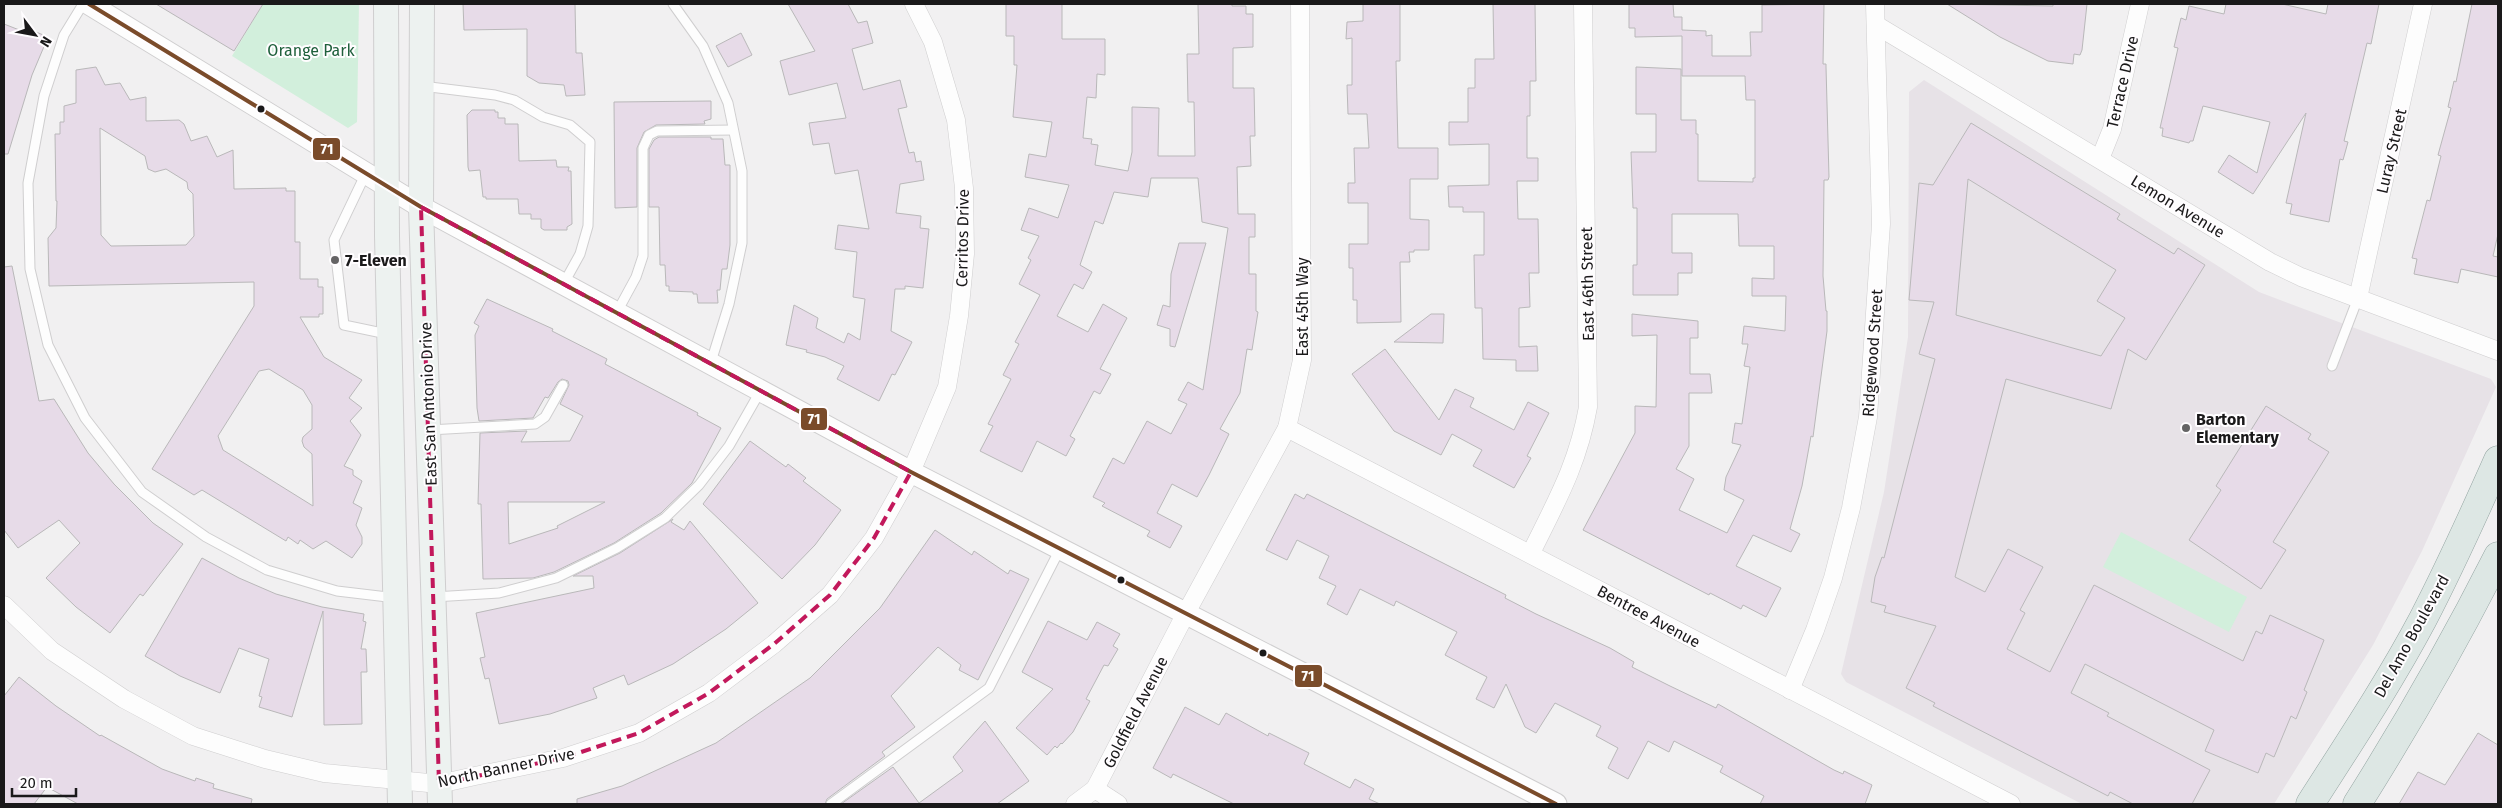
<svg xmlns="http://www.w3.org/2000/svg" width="2502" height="808" font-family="'Fira Sans',sans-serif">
	<rect width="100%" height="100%" fill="#f1f0f1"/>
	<polygon fill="#e7e2e7" points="1924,80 2259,292 2491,379 2496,387 2422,551 2373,645 2274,804 2082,804 1846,682 1841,674 1884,492 1908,337 1909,92"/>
	<g fill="#d2efdc">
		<polygon points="263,4 359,4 357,122 348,128 232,56"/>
		<polygon points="2121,532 2247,597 2229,632 2103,567"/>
	</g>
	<g fill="#e7dbe8" stroke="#b9b8b9" fill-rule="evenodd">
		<polygon points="156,4 263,4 234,51"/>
		<polygon points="463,4 575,4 576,53 582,53 585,95 566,96 564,85 539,83 527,76 527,29 464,30"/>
		<polygon points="788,4 848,4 858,23 867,21 873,43 852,49 863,90 900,80 907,107 898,109 909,153 914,152 916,162 921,161 924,180 900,184 896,213 921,216 920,228 929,229 923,288 905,286 905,289 895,289 891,331 912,342 895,375 892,374 879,401 837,379 844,366 825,357 806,352 807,350 786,345 794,305 818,318 816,328 844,343 848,333 860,340 865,299 853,297 857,252 835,249 838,225 869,229 858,170 835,174 829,143 813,145 809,123 846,118 837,83 789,95 780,61 815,51"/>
		<polygon points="1006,4 1062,4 1062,39 1105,39 1105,75 1097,74 1096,98 1087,97 1083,138 1092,139 1091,144 1098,145 1095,165 1128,171 1132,152 1132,107 1159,108 1158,156 1195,156 1194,102 1188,102 1187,54 1199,54 1198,4 1232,4 1232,6 1246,6 1246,14 1253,14 1253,47 1233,48 1233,88 1254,88 1255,136 1250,136 1251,166 1237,167 1238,214 1255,214 1255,237 1249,237 1249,274 1256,274 1256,311 1258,312 1252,350 1247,349 1240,393 1220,429 1229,434 1209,475 1197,497 1172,484 1157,513 1182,526 1170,548 1147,536 1150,531 1102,506 1105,503 1093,497 1113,458 1124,464 1147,421 1171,434 1187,404 1178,400 1188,382 1203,390 1228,228 1202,222 1198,178 1151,178 1148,197 1114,192 1103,224 1095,221 1080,265 1092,272 1083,289 1074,284 1057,316 1088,332 1103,304 1127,318 1100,369 1111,374 1100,394 1094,391 1070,436 1075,439 1066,456 1037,441 1022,472 980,451 993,426 988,424 1011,379 1003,375 1019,344 1015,342 1040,295 1019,284 1031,260 1028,258 1039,236 1021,230 1029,208 1058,218 1069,185 1025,177 1029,154 1046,157 1052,122 1013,117 1017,65 1014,65 1014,36 1006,36"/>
		<polygon points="1363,4 1400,4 1400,61 1396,61 1398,148 1438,148 1438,179 1410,179 1410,219 1429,220 1429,250 1414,250 1414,252 1409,252 1410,262 1400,262 1401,322 1357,323 1357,300 1353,300 1353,268 1349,268 1349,244 1368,244 1368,203 1348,203 1348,183 1355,183 1354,148 1369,148 1367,114 1348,114 1347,85 1352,85 1352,38 1346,39 1347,22 1363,21"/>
		<polygon points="1493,4 1535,4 1536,81 1530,81 1530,116 1527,116 1527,158 1538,158 1538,181 1517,181 1518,219 1538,219 1539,273 1529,273 1530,307 1519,308 1519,347 1537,346 1538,371 1516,371 1516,360 1483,359 1482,308 1475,308 1474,255 1484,255 1484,212 1463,212 1463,207 1449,207 1448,186 1489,185 1489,144 1449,145 1449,122 1468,122 1468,88 1475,88 1475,59 1494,59"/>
		<polygon points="1629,4 1673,4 1674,17 1682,17 1682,30 1706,31 1706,36 1712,35 1712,56 1751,56 1750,32 1762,32 1762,5 1824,4 1823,64 1826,64 1826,67 1829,177 1828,180 1824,180 1823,276 1826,311 1827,311 1827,331 1813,437 1811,436 1802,486 1790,529 1800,534 1791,552 1753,535 1736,566 1781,588 1766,617 1743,605 1741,609 1710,593 1709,595 1583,530 1635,433 1635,406 1656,407 1657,335 1632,336 1632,314 1698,321 1698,338 1690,338 1690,374 1710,374 1712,393 1689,393 1689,446 1676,469 1694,479 1679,510 1727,533 1744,500 1724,490 1726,477 1741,445 1732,443 1735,423 1742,424 1750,367 1744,366 1748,344 1742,344 1744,326 1785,331 1786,296 1752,296 1752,278 1774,279 1774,246 1739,246 1738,214 1672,214 1672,253 1692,253 1692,273 1678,273 1678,295 1633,295 1633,265 1637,265 1637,208 1633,208 1631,152 1656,152 1656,114 1636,114 1636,67 1681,69 1681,120 1696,120 1696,134 1698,134 1698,181 1753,182 1753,178 1755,178 1755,100 1746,100 1745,76 1682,76 1682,36 1635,37 1635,28 1629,28"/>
		<polygon points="1947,4 2053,6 2053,4 2087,4 2082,50 2080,55 2074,54 2073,64 2048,61 2000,37"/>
		<polygon points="2226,4 2282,4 2326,14 2328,4 2379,4 2371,44 2367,43 2344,141 2348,142 2343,160 2340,159 2329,222 2290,214 2292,204 2286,203 2306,113 2253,194 2218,172 2229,155 2257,173 2270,122 2203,106 2193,141 2190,141 2189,143 2162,136 2163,128 2160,128 2178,48 2174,47 2181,18 2186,20 2189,6 2224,14"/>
		<polygon points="2472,4 2498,4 2498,234 2493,256 2498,257 2498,277 2461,269 2458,283 2414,274 2417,259 2412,258 2427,200 2430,201 2441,156 2438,155 2451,108 2448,107 2454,81 2456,82"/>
		<polygon points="4,24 27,33 29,29 48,37 32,75 8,154 4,154"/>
		<polygon points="741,33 752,55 728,67 716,46"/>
		<path d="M96,67L105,85L120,83L130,100L146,97V121L179,120L184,124L191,141L207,136L217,157L233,150L234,189L286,188V191H295V242H300V279H318V287H323V314H319V317H300L324,357L362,380L349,398L362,408L350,421L361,435L344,466L353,470V475L362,481L353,503L362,508L356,525L362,537V544L352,558L326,541L313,549L300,540L298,544L288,537L286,541L202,490L194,495L152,469L254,306V282L49,286L48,238L56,228L57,201H56L55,134H60V122H64V106L76,103V70ZM100,128L145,156L148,169L155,172L166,169L187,182L188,189L193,194L194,236L186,245L111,246L101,235ZM269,369L303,390L312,405V429L303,437L302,441L304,447L312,454L313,506L223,450L218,436L259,371Z"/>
		<polygon points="711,101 711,119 704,121 705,124 656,125 644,132 637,148 637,207 615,208 614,102"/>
		<polygon points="472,110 495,110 495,112 498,112 498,118 505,118 505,124 518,124 519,161 556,160 557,167 569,167 568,171 571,171 572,224 567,227 567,230 544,230 541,228 541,219 531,219 531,214 519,214 518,199 486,199 486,197 483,197 480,170 469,171 468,167 467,115"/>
		<path d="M1971,123L2120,214L2117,219L2174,254L2178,248L2205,265L2146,360L2128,349L2111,409L2006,379L1955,577L1985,592L2008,549L2043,567L2020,610L2025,613L2007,649L2050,672L2094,585L2243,661L2256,631L2262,634L2270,615L2324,640L2304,690L2307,692L2296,719L2291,716L2274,757L2266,753L2258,773L2205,751L2214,730L2085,664L2071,693L2109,713L2107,716L2210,770L2192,804H2133L2110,792L2108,796L1933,706L1935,703L1906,688L1936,626L1884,612L1886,606L1871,602L1875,577L1882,557L1884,558L1935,359L1919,354L1934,302L1909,300L1919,183L1933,185ZM1968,179L2116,270L2097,301L2125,318L2101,356L1956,315Z"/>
		<polygon points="659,137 711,137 711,139 723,139 725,165 730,165 730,245 727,269 722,269 720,290 717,290 718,303 698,303 697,294 693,294 693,292 669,291 669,286 666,286 665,265 660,265 659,207 649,207 649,149 654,140"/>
		<polygon points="1179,243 1206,243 1175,347 1170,346 1170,329 1157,325 1163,305 1170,307 1171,274"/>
		<polygon points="12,266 39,401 54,399 88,453 114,484 153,523 183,544 143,596 140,594 110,633 76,607 46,578 80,543 59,520 18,548 4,530 4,267"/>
		<path d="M487,299L553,329L552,331L607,359L605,364L698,413L697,415L721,428L692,483L661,513L614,543L554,572L533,578L483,579L481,504H478L480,433L527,431L521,442L570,441L583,416L560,404L569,385L568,381L562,379L558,382L548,398L545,397L533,418L479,421L477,408L475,335L479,326L474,323ZM508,502H605L557,526L558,528L509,544Z"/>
		<polygon points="1431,314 1444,314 1443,343 1394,342"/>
		<polygon points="1385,349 1439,420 1455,389 1474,398 1470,407 1514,430 1528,402 1549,413 1527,456 1531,458 1514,488 1473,466 1482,450 1452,434 1441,455 1394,431 1352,374"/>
		<polygon points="2266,406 2311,434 2308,439 2329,452 2273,542 2286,550 2261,589 2189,540 2221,490 2216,486"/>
		<polygon points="750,441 786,467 788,464 806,478 803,481 841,510 815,545 782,579 703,504"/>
		<polygon points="1295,494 1304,499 1307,494 1506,595 1505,598 1536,614 1610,648 1634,662 1632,667 1670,686 1716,708 1718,704 1834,770 1843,774 1844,771 1872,785 1865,804 1760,804 1764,796 1720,772 1723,766 1674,741 1669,752 1648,741 1628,779 1608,768 1618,748 1596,736 1601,726 1555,703 1536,733 1525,727 1506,684 1494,708 1476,699 1487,677 1445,655 1457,632 1396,601 1394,606 1360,589 1347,615 1327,604 1336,586 1319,578 1329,556 1297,540 1287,560 1266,550"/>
		<polygon points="673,519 671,522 684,530 690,521 758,603 726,629 673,664 628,685 624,675 593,688 597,698 550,714 499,724 489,678 485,679 480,658 485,657 476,613 594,588 593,576 573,576 620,553"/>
		<polygon points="935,530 972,555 974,551 1008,574 1010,570 1029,579 978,680 959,670 961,665 938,647 891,696 915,727 882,752 885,756 827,799 825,804 577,804 577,799 622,786 716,743 810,678 880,608"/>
		<polygon points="202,558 239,578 276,594 322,607 364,614 363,621 366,622 361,649 366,649 367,672 361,672 362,724 324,725 323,611 292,717 259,707 262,697 259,696 269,659 239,648 220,693 180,676 145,656"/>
		<polygon points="1048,621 1087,640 1097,622 1120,634 1113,646 1118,649 1108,666 1104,665 1086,699 1090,701 1073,732 1062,744 1061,743 1057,748 1055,746 1047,755 1016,728 1053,689 1022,672"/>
		<polygon points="19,677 56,706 100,736 101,735 162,769 195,781 196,778 214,784 213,788 252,799 251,804 78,804 47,787 34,804 4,804 4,696"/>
		<polygon points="1185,707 1219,725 1226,713 1268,736 1269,733 1309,753 1304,764 1350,788 1355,779 1374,789 1369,799 1380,804 1234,804 1173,774 1171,778 1153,768"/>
		<polygon points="985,721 1029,781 997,804 841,804 893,767 919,803 963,771 953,757"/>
		<polygon points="2478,733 2498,745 2498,804 2399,804 2418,772 2445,785"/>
	</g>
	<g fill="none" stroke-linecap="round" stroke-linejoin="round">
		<defs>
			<g id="service">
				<polyline points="83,4 64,35 44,96 28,183 30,269 48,345 85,418 142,492 206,537 267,570 337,591 396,598"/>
				<polyline points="673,4 703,46 728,103 742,171 742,243 729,304 711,362"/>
				<polyline points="422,86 495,95 514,100 543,117 570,125 590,142 588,226 580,254 564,283"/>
				<polyline points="366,173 334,240 344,325 387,334"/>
				<polyline points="617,312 636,277 643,256 643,148 649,135 657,131 733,130"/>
				<polyline points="2332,366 2358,298"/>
				<polyline points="429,430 535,424 545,417 563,385"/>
				<polyline points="434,597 499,593 556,578 617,548 665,518 699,485 729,446 761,390"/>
				<polyline points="831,804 989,688 1060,549"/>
			</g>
			<g id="minor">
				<polyline points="1876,25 2270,262 2301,277 2498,351"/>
				<polyline points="2100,159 2112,129 2140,4"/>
				<polyline points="2358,298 2423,4"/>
				<polyline points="1287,428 2011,804"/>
				<path d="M1531,553C1556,502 1578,464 1588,407L1583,4"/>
				<polyline points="4,605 52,651 124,699 193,736 265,759 324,773 439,784 475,776 563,758 639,733 709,693 774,644 830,595 874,538 911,472 947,387 959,316 965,254 964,188 956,120 933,42 914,4"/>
				<polyline points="1790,690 1815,630 1833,578 1851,508 1868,417 1881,224 1875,4"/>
				<polyline points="1095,789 1118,804"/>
				<polyline points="1075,804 1095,789 1186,613 1287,428 1302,360 1300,4"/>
			</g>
			<polyline id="tertiary" points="89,4 421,207 911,472 1556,804"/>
			<g id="secondary">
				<polyline points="386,4 387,236 400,804"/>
				<polyline points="422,4 421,207 440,804"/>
			</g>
			<g id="primary">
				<path d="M2310,804C2349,743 2389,683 2423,619C2450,567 2474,514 2498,460"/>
				<path d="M2357,804C2408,723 2455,641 2498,556"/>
			</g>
		</defs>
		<use href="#service" stroke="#cfcecf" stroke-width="11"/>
		<use href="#minor" stroke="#cfcecf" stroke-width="19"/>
		<use href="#tertiary" stroke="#cfcecf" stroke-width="23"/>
		<use href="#secondary" stroke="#cfcecf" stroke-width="26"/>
		<use href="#primary" stroke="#94a5a2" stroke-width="29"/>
		<use href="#service" stroke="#fdfdfd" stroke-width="9"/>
		<use href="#minor" stroke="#fdfdfd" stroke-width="18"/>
		<use href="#tertiary" stroke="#fdfdfd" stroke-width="21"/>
		<use href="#secondary" stroke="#edf2f0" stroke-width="24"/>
		<use href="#primary" stroke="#dde7e4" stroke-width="28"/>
		<defs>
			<polyline id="bus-1" points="89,4 421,207 911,472 1556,804"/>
		</defs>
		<use href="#bus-1" stroke="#fffdff" stroke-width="8"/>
		<use href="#bus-1" stroke="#7a4b2a" stroke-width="4"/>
	</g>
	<path fill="none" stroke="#c2185b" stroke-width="4" stroke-dasharray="10 6" stroke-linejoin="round" d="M421,207L911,472L874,538L830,595L774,644L709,693L639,733L563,758L439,784Z"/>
	<g fill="#1a191a" stroke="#fffdff" stroke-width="2">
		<circle cx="261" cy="109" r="4.5"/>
		<circle cx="1121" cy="580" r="4.5"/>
		<circle cx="1263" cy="653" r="4.5"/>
	</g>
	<g fill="#656465" stroke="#fffdff" stroke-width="2">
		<circle cx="335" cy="260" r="5"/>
		<circle cx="2186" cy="428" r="5"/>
	</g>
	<g text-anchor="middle" stroke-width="4" stroke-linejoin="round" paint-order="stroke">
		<g font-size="16" fill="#1f603c" stroke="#fffdff">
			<text x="311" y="56">Orange Park</text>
		</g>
		<g font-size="16" fill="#1a191a" stroke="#fffdff">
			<text transform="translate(2122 82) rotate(-77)" y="6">Terrace Drive</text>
			<text transform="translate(2391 151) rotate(-77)" y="6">Luray Street</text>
			<text transform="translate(2178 206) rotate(31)" y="6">Lemon Avenue</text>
			<text transform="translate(962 238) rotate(-89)" y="6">Cerritos Drive</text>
			<text transform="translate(1587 284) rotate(-91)" y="6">East 46th Street</text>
			<text transform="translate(1302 307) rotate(-90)" y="6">East 45th Way</text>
			<text transform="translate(1872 353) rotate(-86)" y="6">Ridgewood Street</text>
			<text transform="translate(428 404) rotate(-92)" y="6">East San Antonio Drive</text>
			<text transform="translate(1649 616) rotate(28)" y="6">Bentree Avenue</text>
			<text transform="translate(2411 636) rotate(-61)" y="6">Del Amo Boulevard</text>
			<text transform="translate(1135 712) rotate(-63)" y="6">Goldfield Avenue</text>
			<text transform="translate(506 767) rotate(-12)" y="6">North Banner Drive</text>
		</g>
		<g font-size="16" font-weight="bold" fill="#1a191a" stroke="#fffdff" text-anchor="start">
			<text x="345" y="266">7-Eleven</text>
			<text x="2196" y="425">Barton<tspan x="2196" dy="18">Elementary</tspan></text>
		</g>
	</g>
	<g stroke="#fffdff" stroke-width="2">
		<rect x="312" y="137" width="29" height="24" rx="5" fill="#7a4b2a"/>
		<rect x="800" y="407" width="28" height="24" rx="5" fill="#7a4b2a"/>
		<rect x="1294" y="664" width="29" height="24" rx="5" fill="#7a4b2a"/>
	</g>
	<g font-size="14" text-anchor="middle" font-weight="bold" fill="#fff">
		<text x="327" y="154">71</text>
		<text x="814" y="424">71</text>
		<text x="1308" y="681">71</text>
	</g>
	<rect width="2502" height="808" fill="none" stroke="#1a191a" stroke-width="10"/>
	<g transform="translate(35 35) rotate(122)" stroke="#fffdff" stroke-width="4" paint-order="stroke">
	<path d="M0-4L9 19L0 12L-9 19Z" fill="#1a191a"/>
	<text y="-8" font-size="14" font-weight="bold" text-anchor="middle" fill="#1a191a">N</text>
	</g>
	<path d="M12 788v8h64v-8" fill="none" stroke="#1a191a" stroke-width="2.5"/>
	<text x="20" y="788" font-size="15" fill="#1a191a" stroke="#fffdff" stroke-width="4" paint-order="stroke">20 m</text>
</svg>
